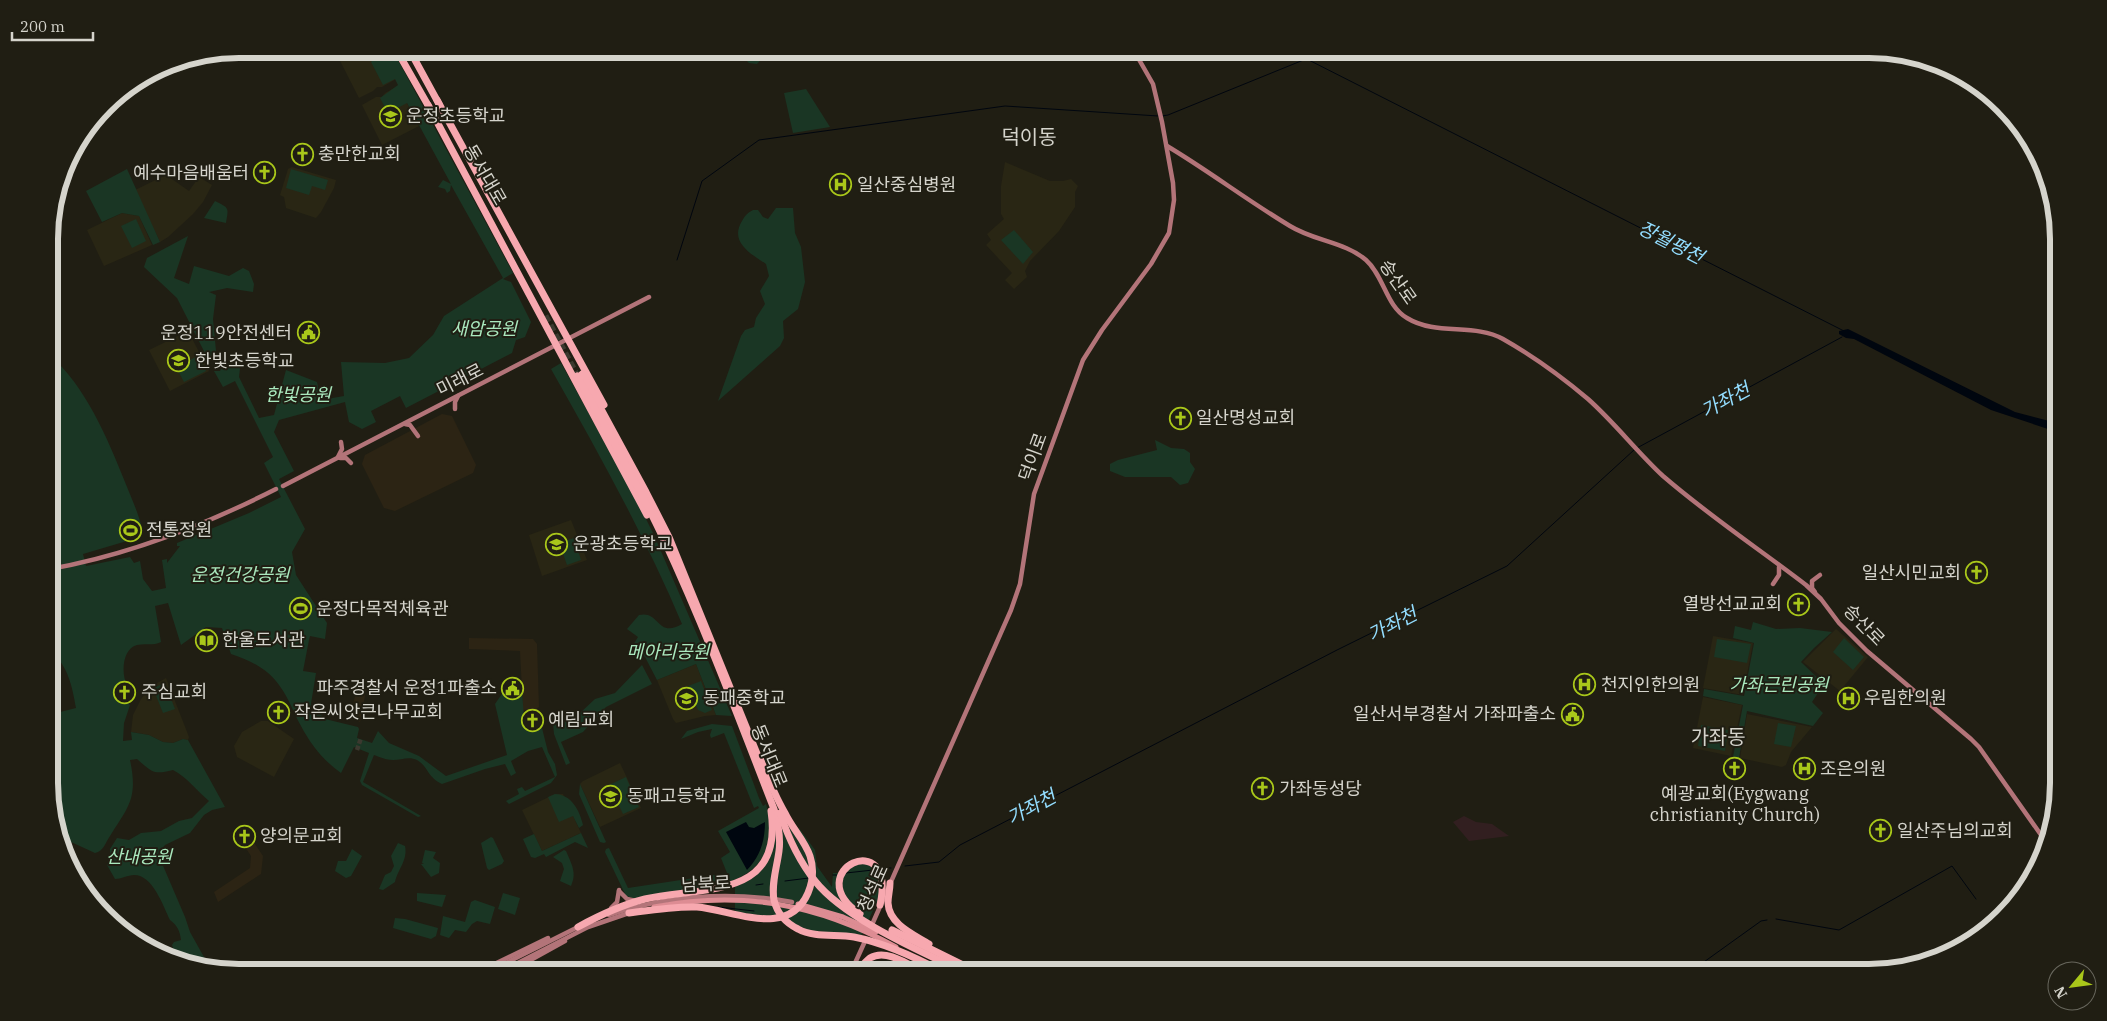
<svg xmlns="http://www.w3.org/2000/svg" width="2107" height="1021" font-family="'IBM Plex Serif','Noto Sans KR',serif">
	<rect width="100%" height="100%" fill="#201e13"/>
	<g fill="#2c2414">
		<polygon points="442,414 452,416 476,465 473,473 395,511 384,508 362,464 365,455"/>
		<polygon points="469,638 533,639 537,644 539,707 536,709 523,710 520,651 469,649"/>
		<polygon points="358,683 367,685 360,722 350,718"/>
		<polygon points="251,838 263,856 261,874 218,902 214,892 250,868 251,856 243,844"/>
	</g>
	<polygon fill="#321f20" points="1464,816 1476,822 1492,824 1509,836 1469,841 1453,822"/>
	<g fill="#292614">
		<polygon points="344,49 379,49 396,79 382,87 377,87 373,91 359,98 336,53"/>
		<polygon points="398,86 419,126 382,145 362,105 376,97 382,97 385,93"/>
		<polygon points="1005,162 1050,181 1063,181 1071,179 1078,186 1075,192 1075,207 1059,231 1030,261 1025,271 1027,277 1014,289 1005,280 1012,273 986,245 991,240 987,234 1004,219 1001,214 1001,186"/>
		<polygon points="292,167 336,180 334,188 321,212 316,218 286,208 284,197 280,195 288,169"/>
		<polygon points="166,175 189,191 199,177 212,185 203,202 193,214 168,237 160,242 135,190"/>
		<polygon points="122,213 139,216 152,245 104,266 87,230"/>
		<polygon points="188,331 209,371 170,391 149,350"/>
		<polygon points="571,520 587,560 542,576 529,535"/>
		<polygon points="1836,629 1868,657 1840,691 1803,662"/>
		<polygon points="1713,636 1753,643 1743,695 1703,688"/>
		<polygon points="696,664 716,715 705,716 676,723 673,719 657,680"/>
		<polygon points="166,678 189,737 188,740 183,739 173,743 163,742 149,735 131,732 133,715 141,699 152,686"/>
		<polygon points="1703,697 1742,705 1731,756 1693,748"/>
		<polygon points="1747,714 1812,727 1791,752 1786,765 1782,767 1740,758"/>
		<polygon points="261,721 268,721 294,739 274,777 237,757 234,746 242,732"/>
		<polygon points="620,763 641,808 600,827 580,784 583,781"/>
		<polygon points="555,794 563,794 581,833 542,851 522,810"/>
	</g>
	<g fill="#1a3624">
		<path d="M369,49H392L513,273L503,279L511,282L531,322L525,337L516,340L512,353L406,408L400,396L371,411L376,422L362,429L349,422L345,402L279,420L274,432L294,471L279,479L305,529L292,552L296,575L327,623L325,639L310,636L309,640L303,671L316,673L310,710L318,712L325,719L358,727L359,729L357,738L372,743L378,731L389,743L419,756L446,776L507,755L495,704L506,688L511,691H522L525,730L542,728L548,752L555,764L557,775L551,783L509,804L506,801L519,794L517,789L522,787L525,791L555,777L542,747L528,751L511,761L516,773L511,776L505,764L485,769L442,784C427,777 428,766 417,760C409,756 401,760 393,760C386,760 380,757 374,755L363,782L421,816L418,817L362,785L360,781L369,753L354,747L341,773C324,761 311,745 301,726C293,712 289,698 279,685C267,668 249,660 231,654L222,628L206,627L181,645L168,603L155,606L161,642C153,646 145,643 137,645C122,649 121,674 127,685L119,695L130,705L124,723L123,741L132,740L131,732L149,735L163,742L173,743L183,739L188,740L225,807L212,810L204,815L190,833L165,845L158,854L185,917L190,932L209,966L177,960L172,945L174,942L181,940C180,931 177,925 170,920C163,906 153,875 134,875C128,875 121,879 115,879L107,865L110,859V849L117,838L129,840L141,833L161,831L179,821L192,818L209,801C197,791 187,777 173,770C153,775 152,772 137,759L130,760C138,798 129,806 110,836C105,843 104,851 95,853L58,836L50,807V756L59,732V714L60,712L76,708C72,685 68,666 50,650L49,354C86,387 107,437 125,482C131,497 138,512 142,528L137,538L83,554L86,566L130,557L134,563L140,561L143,579L152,591L166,588L162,560L167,559V563L180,546H177V543L249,513L281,497L264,463L273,457L235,381L223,387L214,371H220L223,365L232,362L240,368L239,377L259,418L274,415L286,370L317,382L321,400L344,396L341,362L385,363L409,358L433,335L444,316L503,278L451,185L450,191L447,193L445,189L438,187L443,180L451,184L407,103L388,113L380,98L398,85L395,79L383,85L371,62L372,61L368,54L371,52Z"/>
		<polygon points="742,49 765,49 765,55 757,64 749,63 743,57"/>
		<polygon points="806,89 830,127 793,133 784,93"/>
		<polygon points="127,169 160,242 153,245 139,216 122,213 102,222 86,191"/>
		<polygon points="291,169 328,180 325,190 312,186 309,195 286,188"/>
		<path d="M215,201C229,208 229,207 226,223L204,218Z"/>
		<path d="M776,208H793L795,233L801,247L805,282L798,309L783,321L784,338L780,346L718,401L741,336L745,330L754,327L756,318L765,304L760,291L769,276L766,264C751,254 729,242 742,221C745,216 747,213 753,210H758L763,217L768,219Z"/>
		<polygon points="136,219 146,241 132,248 121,226"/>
		<polygon points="1014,230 1033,252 1023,264 1001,240"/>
		<polygon points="188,236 174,278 189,284 194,266 229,276 243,268 249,271 254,284 253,292 227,288 209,292 216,295 213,319 216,351 208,359 177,298 144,267 147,258"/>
		<polygon points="198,356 206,371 184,382 176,367"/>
		<path d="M561,363L635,497L654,535L732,716L716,715L696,664L657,680L645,657L632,647L638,637L627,629L639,615C660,610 657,639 682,624C645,536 598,452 551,369Z"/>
		<polygon points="1155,440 1171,448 1184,449 1190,453 1190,462 1195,469 1188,483 1180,485 1171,477 1125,477 1110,471 1110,464 1118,460 1157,450"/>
		<polygon points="574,538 581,560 567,565 559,543"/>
		<polygon points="1753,622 1776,629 1800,628 1832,632 1814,648 1801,662 1824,684 1812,702 1823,713 1813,726 1747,711 1739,758 1733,757 1743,705 1703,696 1704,689 1744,696 1754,643 1733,638 1735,626 1751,630"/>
		<polygon points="1844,638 1864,657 1853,670 1833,652"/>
		<polygon points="1717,639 1751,644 1747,663 1714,657"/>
		<polygon points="642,665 652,684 606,707 583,732 561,742 570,763 566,765 554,734 552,713 554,712 556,720 579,714 595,699 615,693"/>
		<polygon points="701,681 712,710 705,713 698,710 688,686"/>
		<polygon points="165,683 175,709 163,713 153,688"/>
		<polygon points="1778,723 1796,726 1791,747 1774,744"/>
		<path d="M712,724L732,726L759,798L763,806L766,804C791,892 692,890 635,899L626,896L605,852L606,849L609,848L628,888L727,873L721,858L730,852L718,831L759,808L758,806L754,808L724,733L711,738L710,735L712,729L698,732L681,739L687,731Z"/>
		<polygon points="1701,725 1728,730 1725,751 1698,746"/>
		<polygon points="626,777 639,807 623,814 609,785"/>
		<polygon points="580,784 606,842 604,843 600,842 579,794"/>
		<path d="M555,794C571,794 580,811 583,825L579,828L573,816L559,822L548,797Z"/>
		<polygon points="799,828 815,850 817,866 832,887 833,873 844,873 850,866 865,863 878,871 880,895 861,937 808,930 773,917 735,912 735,887 756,874 775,838 775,830"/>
		<polygon points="581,833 588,848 575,842 546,857 544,854 535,858 531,857 523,839 534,834 542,851"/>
		<polygon points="491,837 493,838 504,861 502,864 489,870 487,868 481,843"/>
		<path d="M398,843L405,846C408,860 398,869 395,882L383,890L379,889L385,875L391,872L394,866L391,856Z"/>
		<polygon points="352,849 362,856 351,876 346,878 335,871 338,861 346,861"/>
		<polygon points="425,850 436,852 433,858 440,863 439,873 431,877 421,864 424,864 422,863"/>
		<path d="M564,850L566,851C572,865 577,873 571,886L560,881L564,869L562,863L553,857Z"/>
		<polygon points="417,893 446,895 442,907 417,901"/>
		<polygon points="503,893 520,898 515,915 498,909"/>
		<polygon points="475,900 495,907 490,924 477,921 472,924 466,932 455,930 449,938 440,935 443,916 465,922 471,902"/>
		<polygon points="395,918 405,919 438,928 436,936 431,939 393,928"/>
	</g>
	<g fill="#00060f">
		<polygon points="1848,329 2015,412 2057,423 2057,432 1991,410 1854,339 1846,338 1839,334 1839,331"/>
		<path d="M746,822L749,827L754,828L765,822C765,841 760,857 747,870L726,832Z"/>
	</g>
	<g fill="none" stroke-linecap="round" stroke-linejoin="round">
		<g stroke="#00060f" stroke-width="1">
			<polyline points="1287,49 1844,331"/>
			<polyline points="1162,116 1168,115 1306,59"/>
			<polyline points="677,260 702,181 759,140 1005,106 1158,116"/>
			<polyline points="1637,448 1842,337"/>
			<polyline points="905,866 939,862 960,845 1337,650 1507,566 1634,450"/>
			<polyline points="883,868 891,868"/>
			<polyline points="846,873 873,870"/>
			<polyline points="833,875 837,875"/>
			<polyline points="785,881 809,878"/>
			<polyline points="756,885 763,884"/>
			<polyline points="710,906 754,911"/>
			<polyline points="1990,918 1993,923"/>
			<polyline points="1776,919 1839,930 1952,866 1976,899"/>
			<polyline points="1690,972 1761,921 1767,920"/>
		</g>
		<polyline stroke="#3b392f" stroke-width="4.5" stroke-dasharray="4.5 2" stroke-linecap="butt" points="357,750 361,738"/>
		<polyline stroke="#3b392f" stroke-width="7" stroke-dasharray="7 3.5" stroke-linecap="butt" points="545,316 577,376"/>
		<g stroke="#b37479" stroke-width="4.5">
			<path d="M1167,146C1209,171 1248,201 1290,226C1314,241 1345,242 1366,260C1384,276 1386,306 1407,318C1436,336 1474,323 1503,339C1533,356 1562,377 1588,399C1615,423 1637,452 1663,476C1708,515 1759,549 1806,585L1821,599L1839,623L1867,651L1971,739L1979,747L2046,842"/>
			<polyline points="455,409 455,402 458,396"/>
			<polyline points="405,424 410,425 418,436"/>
			<polyline points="338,457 342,449 341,442"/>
			<polyline points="340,458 346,458 351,463"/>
			<polyline points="283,486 649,297"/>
			<path d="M50,569C129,555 205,525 276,489"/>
			<polyline points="1773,584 1779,575 1779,567"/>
			<polyline points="1815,592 1812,588 1812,581 1820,575"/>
			<polyline points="619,891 627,899 636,901"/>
			<polyline points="611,908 617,902 619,890"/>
			<path d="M609,915C669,895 730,891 792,902"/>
			<polyline points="871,927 1011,610 1020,584 1034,494 1083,360 1102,330 1151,264 1169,233 1174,200 1173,183 1162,122 1153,84 1133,49"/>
			<polyline points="386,971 390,972"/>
			<polyline points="478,972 548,938"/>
			<polyline points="488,972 580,926"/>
			<polyline points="500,972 588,927 629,913"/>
			<polyline points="509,972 565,941"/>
			<polyline points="851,972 866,939"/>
		</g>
		<g stroke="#dd8c93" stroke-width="5">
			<polyline points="798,904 843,917 876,932"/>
			<path d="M654,907C742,890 818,904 896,947"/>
		</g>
		<g stroke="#f7a8af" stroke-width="7">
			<polyline points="396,49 429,107"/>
			<polyline points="409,49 439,104"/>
			<polyline points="437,100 604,405"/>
			<polyline points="428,105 647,515"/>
			<polyline points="582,374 646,492 669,537 760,761"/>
			<path d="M577,376C607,430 638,484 664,540C705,628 739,719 774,809C778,823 781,837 779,851C777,867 771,884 774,900C777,913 786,923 798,929C814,938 836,934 854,937C885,943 915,957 943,972"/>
			<path d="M780,813C788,837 799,861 815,881C845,919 920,951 964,972"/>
			<path d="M890,883C890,890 888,896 888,903C889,924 913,934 929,944"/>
			<path d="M629,913C651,910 675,906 697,907C733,910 788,939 808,893C813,881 814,868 810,856C805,841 792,828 785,813C775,796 767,776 760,758"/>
			<path d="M860,914C797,871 898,824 880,905"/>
			<path d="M578,927C600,915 621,905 645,899C702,886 784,900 771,811"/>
			<polyline points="892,930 977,972"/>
			<path d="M856,972C860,968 865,962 870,958C886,948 909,965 923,972"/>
		</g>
	</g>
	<defs>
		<symbol id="school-ring" viewBox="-11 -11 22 22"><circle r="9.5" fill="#201e13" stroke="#a9c71a" stroke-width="1.5"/><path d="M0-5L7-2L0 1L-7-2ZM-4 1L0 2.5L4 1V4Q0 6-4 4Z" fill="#a9c71a"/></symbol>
		<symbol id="church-ring" viewBox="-11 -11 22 22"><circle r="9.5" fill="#201e13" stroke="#a9c71a" stroke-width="1.5"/><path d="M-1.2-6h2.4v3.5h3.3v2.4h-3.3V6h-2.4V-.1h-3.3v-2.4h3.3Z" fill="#a9c71a"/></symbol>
		<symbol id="hospital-ring" viewBox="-11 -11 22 22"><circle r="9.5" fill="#201e13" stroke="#a9c71a" stroke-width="1.5"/><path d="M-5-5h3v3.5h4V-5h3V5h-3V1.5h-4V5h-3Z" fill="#a9c71a"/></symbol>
		<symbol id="civic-ring" viewBox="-11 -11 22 22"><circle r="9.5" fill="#201e13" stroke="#a9c71a" stroke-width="1.5"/><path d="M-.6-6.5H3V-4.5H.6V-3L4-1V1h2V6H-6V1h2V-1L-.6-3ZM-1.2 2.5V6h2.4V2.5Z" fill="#a9c71a"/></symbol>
		<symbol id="stadium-ring" viewBox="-11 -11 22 22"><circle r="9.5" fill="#201e13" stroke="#a9c71a" stroke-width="1.5"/><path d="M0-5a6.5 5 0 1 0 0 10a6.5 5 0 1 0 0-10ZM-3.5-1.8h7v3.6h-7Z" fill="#a9c71a"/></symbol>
		<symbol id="library-ring" viewBox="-11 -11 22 22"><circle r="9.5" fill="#201e13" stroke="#a9c71a" stroke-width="1.5"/><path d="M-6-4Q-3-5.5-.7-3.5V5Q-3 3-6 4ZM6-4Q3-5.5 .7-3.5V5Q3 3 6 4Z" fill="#a9c71a"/></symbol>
	</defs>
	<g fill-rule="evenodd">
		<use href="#school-ring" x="378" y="104" width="25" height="25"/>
		<use href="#church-ring" x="290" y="142" width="25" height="25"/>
		<use href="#church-ring" x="252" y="160" width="25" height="25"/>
		<use href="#hospital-ring" x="828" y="172" width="25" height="25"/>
		<use href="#civic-ring" x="296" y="320" width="25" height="25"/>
		<use href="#school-ring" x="166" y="348" width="25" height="25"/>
		<use href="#church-ring" x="1168" y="406" width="25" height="25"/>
		<use href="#stadium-ring" x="118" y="518" width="25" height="25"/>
		<use href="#school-ring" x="544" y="532" width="25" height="25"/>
		<use href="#church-ring" x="1964" y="560" width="25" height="25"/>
		<use href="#church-ring" x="1786" y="592" width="25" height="25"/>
		<use href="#stadium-ring" x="288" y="596" width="25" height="25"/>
		<use href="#library-ring" x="194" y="628" width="25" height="25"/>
		<use href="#hospital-ring" x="1572" y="672" width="25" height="25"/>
		<use href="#civic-ring" x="500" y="676" width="25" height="25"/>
		<use href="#church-ring" x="112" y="680" width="25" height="25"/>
		<use href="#school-ring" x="674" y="686" width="25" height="25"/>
		<use href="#hospital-ring" x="1836" y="686" width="25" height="25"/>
		<use href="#church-ring" x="266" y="700" width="25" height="25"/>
		<use href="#civic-ring" x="1560" y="702" width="25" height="25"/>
		<use href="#church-ring" x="520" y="708" width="25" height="25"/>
		<use href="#church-ring" x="1722" y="756" width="25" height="25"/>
		<use href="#hospital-ring" x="1792" y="756" width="25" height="25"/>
		<use href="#church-ring" x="1250" y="776" width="25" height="25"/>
		<use href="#school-ring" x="598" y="784" width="25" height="25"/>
		<use href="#church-ring" x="1868" y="818" width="25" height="25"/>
		<use href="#church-ring" x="232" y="824" width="25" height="25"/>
	</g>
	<g text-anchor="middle" stroke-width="4" stroke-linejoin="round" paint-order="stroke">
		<g font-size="18" fill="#d5d4cc" stroke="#201e13" text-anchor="start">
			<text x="406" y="122">운정초등학교</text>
			<text x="318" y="160">충만한교회</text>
			<text x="249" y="179" text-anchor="end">예수마음배움터</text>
			<text x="857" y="191">일산중심병원</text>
			<text x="292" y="339" text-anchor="end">운정119안전센터</text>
			<text x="195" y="367">한빛초등학교</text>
			<text x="1196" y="424">일산명성교회</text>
			<text x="146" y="536">전통정원</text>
			<text x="573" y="550">운광초등학교</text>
			<text x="1961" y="579" text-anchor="end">일산시민교회</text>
			<text x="1782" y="610" text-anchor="end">열방선교교회</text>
			<text x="316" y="615">운정다목적체육관</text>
			<text x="222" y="646">한울도서관</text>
			<text x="1601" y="691">천지인한의원</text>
			<text x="497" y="694" text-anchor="end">파주경찰서 운정1파출소</text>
			<text x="141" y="698">주심교회</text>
			<text x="703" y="704">동패중학교</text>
			<text x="1864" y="704">우림한의원</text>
			<text x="294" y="718">작은씨앗큰나무교회</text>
			<text x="1556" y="720" text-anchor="end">일산서부경찰서 가좌파출소</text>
			<text x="548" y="726">예림교회</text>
			<text x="1820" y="775">조은의원</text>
			<text x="1279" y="795">가좌동성당</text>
			<text x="1735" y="800" text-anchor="middle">예광교회(Eygwang<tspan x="1735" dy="21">christianity Church)</tspan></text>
			<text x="627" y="802">동패고등학교</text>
			<text x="1897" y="837">일산주님의교회</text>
			<text x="260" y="842">양의문교회</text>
		</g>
		<g font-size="18" fill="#d5d4cc" stroke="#201e13">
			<text transform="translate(485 175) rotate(60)" y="6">동서대로</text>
			<text transform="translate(1398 282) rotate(55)" y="6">송산로</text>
			<text transform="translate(460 380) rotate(-27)" y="6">미래로</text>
			<text transform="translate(1033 457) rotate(-70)" y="6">덕이로</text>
			<text transform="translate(1864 625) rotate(46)" y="6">송산로</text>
			<text transform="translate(769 756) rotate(68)" y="6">동서대로</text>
			<text transform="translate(706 884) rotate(-3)" y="6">남북로</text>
			<text transform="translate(873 888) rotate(-66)" y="6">청석로</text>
		</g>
		<g font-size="18" font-style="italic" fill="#aae9be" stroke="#201e13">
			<text x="484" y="335">새암공원</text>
			<text x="298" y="401">한빛공원</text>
			<text x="240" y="581">운정건강공원</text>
			<text x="668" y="658">메아리공원</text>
			<text x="1779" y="691">가좌근린공원</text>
			<text x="139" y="863">산내공원</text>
		</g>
		<g font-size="19" font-style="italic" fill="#93ddff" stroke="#201e13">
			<text transform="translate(1671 242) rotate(27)" y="7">장월평천</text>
			<text transform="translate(1725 400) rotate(-28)" y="7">가좌천</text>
			<text transform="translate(1392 624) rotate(-27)" y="7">가좌천</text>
			<text transform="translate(1031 807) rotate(-28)" y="7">가좌천</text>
		</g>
		<g font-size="20" fill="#d5d4cc" stroke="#201e13">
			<text x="1029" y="144">덕이동</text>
			<text x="1718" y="744">가좌동</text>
		</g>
	</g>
	<path d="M0 0H2107V1021H0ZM239 58H1869A181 181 0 0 1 2050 239V783A181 181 0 0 1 1869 964H239A181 181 0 0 1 58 783V239A181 181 0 0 1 239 58Z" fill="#201e13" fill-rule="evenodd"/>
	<path fill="none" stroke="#d5d4cc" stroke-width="6" d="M239 58H1869A181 181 0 0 1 2050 239V783A181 181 0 0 1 1869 964H239A181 181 0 0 1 58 783V239A181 181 0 0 1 239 58Z"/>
	<g transform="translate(2072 986) rotate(241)"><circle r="24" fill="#201e13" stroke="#68675d"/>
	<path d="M0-4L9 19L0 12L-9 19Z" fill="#a9c71a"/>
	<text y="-8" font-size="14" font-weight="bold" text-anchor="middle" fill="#d5d4cc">N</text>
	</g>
	<path d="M12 32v8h81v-8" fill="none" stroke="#d5d4cc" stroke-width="2.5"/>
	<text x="20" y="32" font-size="15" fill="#d5d4cc" stroke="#201e13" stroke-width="4" paint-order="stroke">200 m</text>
</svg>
